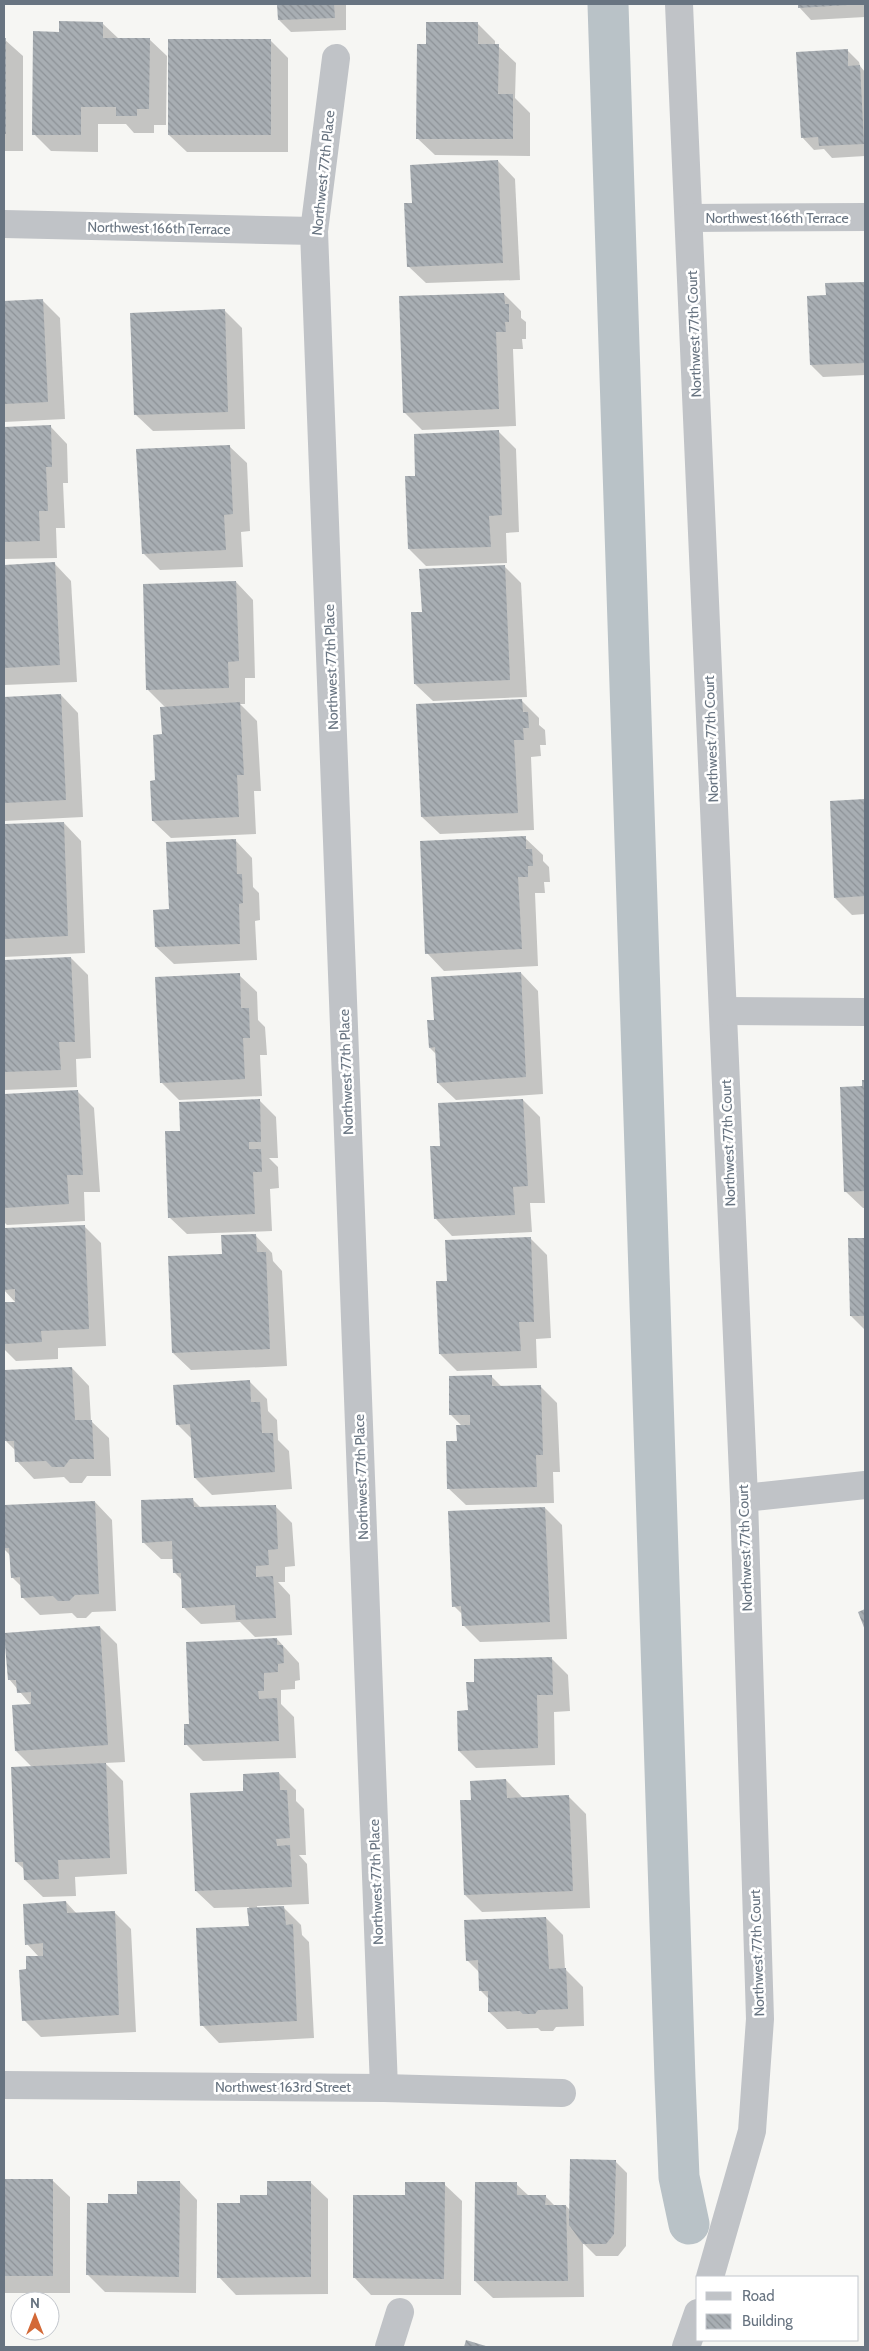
<svg xmlns="http://www.w3.org/2000/svg" width="869" height="2351" font-family="Cabin,sans-serif">
	<defs>
		<pattern id="building-back-hatch" width="6" height="6" patternUnits="userSpaceOnUse" patternTransform="scale(1.25)"><rect width="6" height="6" fill="#a8aeb3"/><path d="M-1 5l2 2M0 0l6 6M5-1l2 2" fill="none" stroke="#8d9297"/></pattern>
	</defs>
	<rect width="100%" height="100%" fill="#f6f6f3"/>
	<g fill="#0003">
		<polygon points="279,4 346,4 346,30 291,32 279,20"/>
		<polygon points="799,4 865,4 865,17 811,20 799,7"/>
		<polygon points="102,23 119,39 149,39 167,56 166,125 154,125 154,133 134,133 126,124 98,124 98,152 51,151 34,134 61,33"/>
		<polygon points="478,24 495,41 495,46 498,46 516,63 515,98 530,113 530,156 435,155 417,138 427,46"/>
		<polygon points="4,39 23,56 23,151 4,151"/>
		<polygon points="270,40 288,58 288,152 187,152 169,135"/>
		<polygon points="847,50 859,62 860,66 865,72 865,156 832,158 824,149 814,150 802,137"/>
		<polygon points="498,161 515,179 520,280 426,283 408,266 413,204"/>
		<polygon points="865,283 865,375 823,377 811,365 827,296 827,285"/>
		<polygon points="504,294 521,311 521,318 526,322 526,339 522,339 523,349 513,349 516,426 422,430 404,412"/>
		<polygon points="42,300 60,318 65,419 4,422 4,302"/>
		<polygon points="225,311 242,328 245,429 153,431 135,414"/>
		<polygon points="50,426 67,444 68,483 63,483 65,528 56,528 57,558 4,559 4,428"/>
		<polygon points="499,432 516,449 519,532 506,533 507,563 426,566 409,549 416,477"/>
		<polygon points="229,446 247,463 250,531 241,532 243,567 160,570 143,553"/>
		<polygon points="54,563 71,581 77,682 4,685 4,566"/>
		<polygon points="504,566 521,583 527,697 433,701 415,684"/>
		<polygon points="236,582 253,600 255,678 245,678 245,704 240,704 257,721 261,791 254,791 256,834 171,838 153,821 166,708 147,689"/>
		<polygon points="61,695 78,713 83,817 4,821 4,698"/>
		<polygon points="522,701 539,718 539,725 545,730 546,745 540,745 541,756 531,757 534,830 440,834 422,817 417,706"/>
		<polygon points="865,800 865,914 852,915 835,898 831,802"/>
		<polygon points="64,823 81,841 85,953 4,957 4,826"/>
		<polygon points="525,838 543,855 543,861 549,867 550,882 544,882 545,893 535,893 538,966 444,971 427,953"/>
		<polygon points="235,840 252,858 253,887 259,893 260,920 255,921 257,960 174,964 156,947 171,910"/>
		<polygon points="71,958 88,975 91,1058 76,1059 77,1087 4,1090 4,961"/>
		<polygon points="521,973 538,991 543,1094 456,1100 438,1083 436,1054 430,1048 435,1021"/>
		<polygon points="239,975 257,992 258,1020 265,1027 267,1055 260,1055 262,1096 179,1100 162,1083"/>
		<polygon points="863,1081 865,1081 865,1208 863,1208 845,1191"/>
		<polygon points="77,1091 94,1108 100,1192 84,1192 85,1221 7,1225 4,1222 4,1095"/>
		<polygon points="259,1100 276,1117 278,1158 269,1158 278,1167 279,1188 270,1189 272,1231 187,1234 169,1217 181,1132"/>
		<polygon points="523,1100 540,1117 545,1203 530,1203 532,1232 452,1236 435,1218 441,1147"/>
		<polygon points="84,1226 101,1243 106,1346 58,1348 58,1359 16,1361 4,1349 4,1304 16,1303 4,1290 4,1229"/>
		<polygon points="255,1235 272,1253 273,1261 282,1271 287,1366 191,1370 173,1353 223,1255"/>
		<polygon points="530,1238 547,1255 551,1338 536,1339 537,1368 457,1371 440,1354 448,1282"/>
		<polygon points="865,1239 865,1330 851,1316 850,1240"/>
		<polygon points="72,1368 89,1386 91,1421 109,1438 111,1476 87,1476 82,1483 70,1483 64,1477 34,1479 17,1461 16,1451 6,1441 4,1371"/>
		<polygon points="491,1376 502,1387 540,1386 557,1403 560,1472 553,1472 554,1503 466,1505 448,1488 462,1426 451,1415"/>
		<polygon points="249,1381 267,1399 268,1411 277,1420 278,1440 289,1451 292,1489 212,1495 195,1478 193,1440 177,1424"/>
		<polygon points="193,1500 201,1508 275,1506 292,1523 295,1566 285,1567 285,1582 278,1582 290,1595 292,1635 255,1637 240,1622 201,1624 183,1607 182,1580 175,1573 174,1559 161,1559 143,1542"/>
		<polygon points="95,1502 112,1520 116,1611 92,1612 86,1618 77,1618 72,1613 40,1615 22,1597 22,1587 12,1577 11,1556 4,1549 4,1507"/>
		<polygon points="545,1508 562,1525 567,1639 480,1642 463,1625 463,1615 454,1606"/>
		<polygon points="100,1627 117,1644 125,1762 105,1763 123,1781 127,1874 75,1877 76,1896 43,1897 25,1880 25,1870 16,1862 32,1767 16,1751 31,1705 9,1679"/>
		<polygon points="277,1639 299,1663 300,1680 295,1681 295,1689 281,1690 281,1704 294,1717 296,1758 203,1761 186,1744 190,1726"/>
		<polygon points="551,1658 568,1675 570,1711 554,1712 555,1765 476,1768 459,1751 475,1683"/>
		<polygon points="279,1773 296,1790 296,1801 304,1809 306,1855 299,1855 307,1864 309,1904 257,1906 257,1909 284,1908 301,1925 302,1935 309,1942 314,2038 219,2043 202,2025 250,1927 249,1907 214,1908 196,1891 245,1792"/>
		<polygon points="506,1780 523,1798 569,1797 586,1814 590,1908 482,1912 465,1895 473,1801"/>
		<polygon points="66,1902 77,1914 114,1912 131,1929 136,2032 41,2037 24,2020 28,1971 39,1957 27,1944"/>
		<polygon points="546,1918 563,1935 565,1969 583,1987 584,2026 556,2027 553,2031 541,2031 538,2028 507,2029 489,2012 489,1999 481,1991 480,1973 467,1960"/>
		<polygon points="615,2161 627,2173 626,2246 618,2256 596,2256 583,2243 584,2297 493,2298 475,2281 516,2184 529,2196 545,2196 555,2206 566,2206 571,2211"/>
		<polygon points="4,2180 52,2180 70,2197 70,2293 4,2293"/>
		<polygon points="180,2182 197,2200 196,2293 105,2292 88,2275 109,2204"/>
		<polygon points="310,2182 328,2199 328,2294 236,2295 219,2277 241,2204"/>
		<polygon points="444,2184 462,2201 461,2295 371,2295 354,2277 407,2197"/>
	</g>
	<g fill="none" stroke-linecap="round" stroke-linejoin="round">
		<polyline stroke="#b9c2c7" stroke-width="41" points="608,4 675,2079 679,2177 689,2224"/>
	</g>
	<g fill="url(#building-back-hatch)">
		<polygon points="277,4 334,4 335,18 278,20"/>
		<polygon points="798,4 848,4 848,5 798,8"/>
		<polygon points="59,21 103,22 103,38 150,38 149,109 137,109 137,116 116,116 116,107 81,107 81,135 32,135 33,31 59,32"/>
		<polygon points="426,22 478,22 478,44 499,44 498,94 513,94 513,139 416,139 417,44 426,44"/>
		<rect x="4" y="38" width="2" height="96"/>
		<rect x="168" y="39" width="103" height="96"/>
		<polygon points="848,49 848,66 860,65 864,144 819,146 818,137 801,138 796,52"/>
		<polygon points="498,160 503,263 407,267 404,203 412,203 410,165"/>
		<polygon points="865,282 865,363 810,365 807,296 826,295 825,283"/>
		<polygon points="504,293 505,304 509,304 509,322 505,322 506,332 496,332 499,409 403,413 399,296"/>
		<polygon points="43,299 48,402 4,404 4,301"/>
		<polygon points="225,309 228,412 134,415 130,313"/>
		<polygon points="51,425 52,467 46,467 48,511 39,511 40,541 4,542 4,427"/>
		<polygon points="499,430 502,515 489,516 491,547 408,549 405,476 415,476 414,434"/>
		<polygon points="230,445 233,514 224,515 226,550 142,554 136,449"/>
		<polygon points="55,562 60,665 4,668 4,565"/>
		<polygon points="505,565 510,680 414,684 411,612 422,612 419,569"/>
		<polygon points="236,581 239,661 228,662 229,688 146,690 143,584"/>
		<polygon points="61,694 66,800 4,803 4,697"/>
		<polygon points="522,699 523,712 528,712 529,728 523,728 524,740 514,740 518,813 421,817 416,704"/>
		<polygon points="240,702 244,775 237,775 239,817 152,821 150,781 155,780 153,735 162,734 160,707"/>
		<polygon points="865,799 865,896 834,898 830,801"/>
		<polygon points="64,822 68,936 4,939 4,824"/>
		<polygon points="526,836 526,849 532,849 533,866 528,866 528,877 518,877 522,949 425,954 420,841"/>
		<polygon points="236,839 237,874 242,874 243,903 239,904 240,944 155,947 153,910 169,909 166,842"/>
		<polygon points="71,957 75,1042 59,1042 61,1070 4,1072 4,960"/>
		<polygon points="521,972 526,1077 437,1083 435,1047 429,1048 427,1020 434,1020 431,977"/>
		<polygon points="240,973 241,1008 249,1008 250,1038 243,1038 245,1079 160,1083 155,977"/>
		<polygon points="862,1080 865,1080 865,1191 844,1192 840,1087 862,1086"/>
		<polygon points="78,1090 83,1175 67,1175 69,1204 4,1208 4,1094"/>
		<polygon points="260,1099 261,1142 249,1142 249,1149 261,1149 262,1172 253,1172 255,1214 168,1218 165,1131 180,1131 179,1102"/>
		<polygon points="523,1099 528,1186 513,1187 515,1215 434,1219 430,1146 440,1146 438,1103"/>
		<polygon points="85,1225 89,1329 41,1331 42,1342 4,1344 4,1302 15,1302 15,1289 4,1290 4,1228"/>
		<polygon points="256,1234 257,1252 266,1252 270,1349 172,1353 168,1256 222,1254 221,1235"/>
		<polygon points="531,1237 534,1322 519,1322 521,1351 439,1354 436,1281 447,1281 445,1240"/>
		<polygon points="848,1238 865,1238 865,1316 850,1316"/>
		<polygon points="72,1367 75,1420 92,1420 94,1459 70,1459 64,1467 52,1467 46,1461 15,1462 14,1441 5,1441 4,1370"/>
		<polygon points="492,1375 492,1386 541,1385 543,1455 536,1455 537,1487 447,1489 446,1441 457,1441 456,1425 470,1425 470,1415 449,1415 449,1376"/>
		<polygon points="250,1380 251,1402 260,1402 262,1433 273,1433 275,1472 194,1478 190,1424 176,1425 173,1385"/>
		<polygon points="193,1498 194,1507 276,1505 278,1549 268,1550 269,1565 256,1566 256,1577 273,1576 276,1618 236,1620 235,1605 182,1608 181,1573 173,1573 172,1541 142,1543 141,1500"/>
		<polygon points="95,1501 99,1594 75,1595 69,1601 58,1601 53,1596 21,1598 20,1577 11,1578 9,1548 4,1548 4,1505"/>
		<polygon points="545,1507 550,1622 462,1626 461,1606 452,1607 448,1511"/>
		<polygon points="865,1609 865,1630 858,1612"/>
		<polygon points="100,1626 108,1745 15,1751 12,1705 31,1704 31,1692 17,1693 16,1680 8,1680 4,1633"/>
		<polygon points="277,1638 277,1645 283,1645 284,1663 278,1664 278,1672 264,1673 264,1691 258,1691 259,1699 277,1698 279,1741 184,1745 184,1724 189,1724 186,1642"/>
		<polygon points="552,1657 553,1695 537,1695 538,1748 458,1751 457,1711 468,1710 466,1682 474,1682 474,1659"/>
		<polygon points="106,1763 110,1858 58,1860 59,1879 24,1880 23,1862 15,1862 11,1767"/>
		<polygon points="279,1772 280,1790 287,1790 290,1838 276,1839 277,1846 290,1845 292,1887 195,1891 190,1793 243,1791 243,1774"/>
		<polygon points="506,1779 507,1798 569,1795 573,1891 464,1895 460,1800 471,1800 470,1781"/>
		<polygon points="66,1901 67,1913 115,1911 119,2015 22,2021 19,1970 26,1969 26,1956 43,1956 43,1943 25,1945 23,1904"/>
		<polygon points="284,1906 286,1925 293,1924 297,2021 200,2026 196,1928 249,1926 247,1908"/>
		<polygon points="546,1917 549,1969 566,1968 568,2009 538,2010 535,2014 523,2014 520,2011 488,2012 488,1991 479,1991 478,1960 466,1961 464,1920"/>
		<polygon points="570,2159 616,2160 614,2234 606,2244 583,2244 569,2225"/>
		<rect x="4" y="2179" width="49" height="97"/>
		<polygon points="137,2181 180,2181 179,2277 86,2275 87,2203 108,2203 108,2194 137,2194"/>
		<polygon points="267,2181 311,2181 311,2277 217,2278 217,2203 240,2203 240,2195 267,2195"/>
		<polygon points="405,2182 445,2182 444,2279 353,2278 353,2195 405,2195"/>
		<polygon points="475,2182 517,2182 517,2195 546,2195 545,2205 566,2205 568,2281 474,2281"/>
		<polygon points="466,2340 489,2347 464,2347"/>
	</g>
	<g fill="none" stroke-linecap="round" stroke-linejoin="round">
		<g stroke="#c0c3c7" stroke-width="28">
			<polyline points="679,4 744,1498 760,2019 752,2131 710,2277"/>
			<polyline points="336,58 314,231 384,2088"/>
			<polyline points="689,218 865,217"/>
			<polyline points="4,224 314,231"/>
			<polyline points="723,1011 865,1012"/>
			<polyline points="744,1498 865,1485"/>
			<polyline points="4,2085 384,2088 562,2093"/>
			<polyline points="389,2347 400,2312"/>
			<polyline points="686,2347 698,2313"/>
		</g>
	</g>
	<g text-anchor="middle" stroke-width="5" stroke-linejoin="round" paint-order="stroke">
		<g font-size="14" fill="#687481" stroke="#fff">
			<text transform="translate(323 173) rotate(-84)" y="5">Northwest 77th Place</text>
			<text x="777" y="223">Northwest 166th Terrace</text>
			<text transform="translate(159 228) rotate(1)" y="5">Northwest 166th Terrace</text>
			<text transform="translate(694 334) rotate(-92)" y="5">Northwest 77th Court</text>
			<text transform="translate(331 667) rotate(-92)" y="5">Northwest 77th Place</text>
			<text transform="translate(711 739) rotate(-92)" y="5">Northwest 77th Court</text>
			<text transform="translate(346 1072) rotate(-92)" y="5">Northwest 77th Place</text>
			<text transform="translate(728 1143) rotate(-92)" y="5">Northwest 77th Court</text>
			<text transform="translate(361 1477) rotate(-92)" y="5">Northwest 77th Place</text>
			<text transform="translate(745 1548) rotate(-92)" y="5">Northwest 77th Court</text>
			<text transform="translate(376 1882) rotate(-92)" y="5">Northwest 77th Place</text>
			<text transform="translate(757 1953) rotate(-92)" y="5">Northwest 77th Court</text>
			<text x="283" y="2092">Northwest 163rd Street</text>
		</g>
	</g>
	<rect width="869" height="2351" fill="none" stroke="#687481" stroke-width="10"/>
	<rect x="696" y="2276" width="162" height="65" fill="#ffffff" stroke="#c3c7cd"/>
	<rect x="706" y="2292" width="25" height="8" fill="#c0c3c7" stroke="#c3c7cd"/>
	<text x="742" y="2301" font-size="15" fill="#687481">Road</text>
	<rect x="706" y="2314" width="25" height="15" fill="url(#building-back-hatch)" stroke="#c3c7cd"/>
	<text x="742" y="2326" font-size="15" fill="#687481">Building</text>
	<g transform="translate(35 2316)"><circle r="24" fill="#ffffff" stroke="#c3c7cd"/>
	<path d="M0-4L9 19L0 12L-9 19Z" fill="#d36937"/>
	<text y="-8" font-size="14" font-weight="bold" text-anchor="middle" fill="#687481">N</text>
	</g>
</svg>
